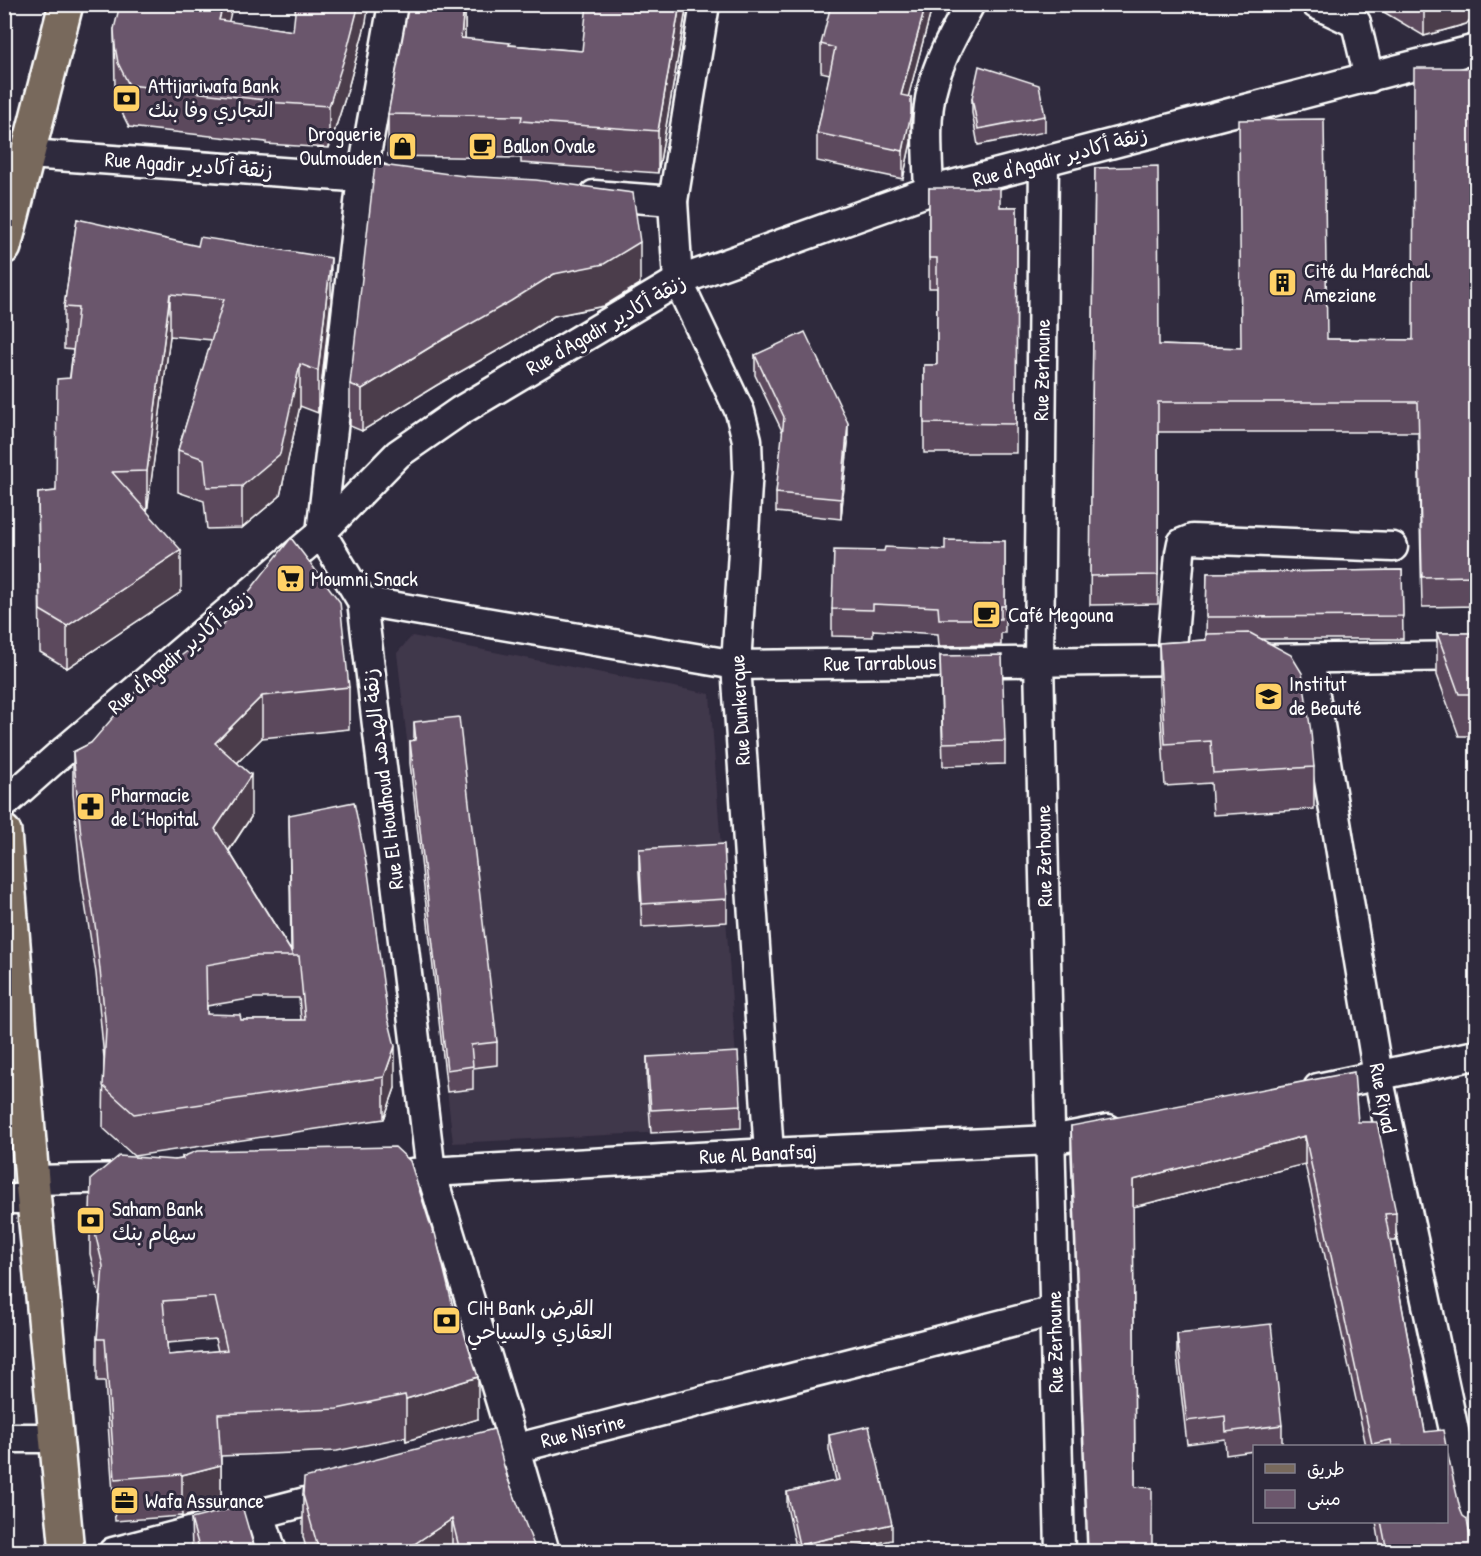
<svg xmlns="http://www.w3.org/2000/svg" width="1481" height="1556" font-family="'Patrick Hand','Playpen Sans Arabic',sans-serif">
	<rect width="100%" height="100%" fill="#2f2a3d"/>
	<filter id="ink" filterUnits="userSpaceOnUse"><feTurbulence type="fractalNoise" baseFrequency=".0167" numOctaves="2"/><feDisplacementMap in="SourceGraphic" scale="12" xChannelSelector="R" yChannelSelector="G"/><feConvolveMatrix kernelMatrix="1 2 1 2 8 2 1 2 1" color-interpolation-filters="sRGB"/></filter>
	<g filter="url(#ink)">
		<polygon fill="#41374b" points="412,636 710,694 741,1128 453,1143 397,653"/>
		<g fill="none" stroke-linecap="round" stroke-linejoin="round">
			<defs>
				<g id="street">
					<polyline points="393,4 362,177 321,533 362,601 431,1172 515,1449 545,1552"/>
					<polyline points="705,4 673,201 678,281 740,412 747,440 748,469 736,665 769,1153"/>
					<polyline points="1316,4 1356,23"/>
					<polyline points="1356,23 1369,78"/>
					<polyline points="29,154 380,179"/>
					<polyline points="1044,161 1039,662 1060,1552"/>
					<path d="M929,191C928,158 924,122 932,89C939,59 955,32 970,4"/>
					<polyline points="594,195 673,201"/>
					<polyline points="362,601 736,665 1198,660"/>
					<polyline points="1254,659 1476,656"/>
					<polyline points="1309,659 1378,1076 1476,1533"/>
					<polyline points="1171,660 1180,553 1182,543 1192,539 1393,547"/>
					<polyline points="4,804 57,757 321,533 398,454 460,411 678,281 929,191 1476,49"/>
					<polyline points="1318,1088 1476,1055"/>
					<polyline points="412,1173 769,1153 1051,1140 1108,1129"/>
					<polyline points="32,1180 129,1178"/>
					<polyline points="4,1199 34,1199"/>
					<polyline points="4,1438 56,1438"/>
					<polyline points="498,1453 1054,1311"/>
					<polyline points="260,1514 272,1552"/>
					<polyline points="113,1552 340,1493"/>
				</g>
				<g id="primary">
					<polyline points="4,247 66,4"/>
					<polyline points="4,832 32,1180 67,1552"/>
				</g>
			</defs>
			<use href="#street" stroke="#fff" stroke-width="33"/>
			<use href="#primary" stroke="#fff" stroke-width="38"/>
			<use href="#street" stroke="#2f2a3d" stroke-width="28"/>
			<use href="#primary" stroke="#78695c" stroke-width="33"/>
		</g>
		<g fill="#5c4a5d" stroke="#fff" stroke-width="1.5" fill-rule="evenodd">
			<polygon points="465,4 465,39 510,45 582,51 687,4 658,173 521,163 521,158 388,156 388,114"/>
			<polygon points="844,4 933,4 908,97 911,142 903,179 817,161 817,133 830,74 821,72 821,44 843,8"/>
			<polygon points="1377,4 1476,4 1466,24 1424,36 1377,8"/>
			<polygon points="229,22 293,31 366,22 347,92 329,148 266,144 266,142 129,127 118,105 115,88 114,29"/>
			<polygon points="1476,68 1476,606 1422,607 1418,432 1158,432 1158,604 1090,605 1095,168 1159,345 1241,348 1327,339 1413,340"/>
			<polygon points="972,98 1045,116 1045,132 978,145 972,113"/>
			<polygon points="929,188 1000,207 1017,207 1016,453 924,453 924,365 937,365 937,288 929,288"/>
			<polygon points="77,219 331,300 318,413 300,406 280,496 242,528 207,529 204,501 178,492 178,450 212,340 170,336 147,512 181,592 67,668 40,652 38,493 56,491 73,350 64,349 64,307"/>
			<polygon points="640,284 604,306 554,316 511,343 437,385 362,431 350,426 350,384"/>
			<polygon points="755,355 848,442 841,519 776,512 776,493 783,433 755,375"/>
			<polygon points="1005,541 1005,633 1001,633 1001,645 939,646 938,634 873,630 873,637 832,636 832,609 884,551 945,550"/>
			<polygon points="1402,570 1403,639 1262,639 1314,767 1314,809 1213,815 1211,783 1165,786 1159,685 1159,643 1206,640 1207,573"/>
			<path d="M222,626L349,687V729L262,738L237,763L251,817L229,851L291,951L289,815L395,1088L384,1119L134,1156L103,1128L104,1058L96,973L81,878L73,794V752L91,743ZM255,998H299L301,1020H241L207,1014V1006Z"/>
			<polygon points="1437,633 1476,633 1476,736 1459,736 1437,675"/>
			<polygon points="940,656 1005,741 1005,764 943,766"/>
			<polygon points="414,722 497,1042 497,1065 473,1068 473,1089 447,1092 410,763 410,741 414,740"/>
			<polygon points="639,849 727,899 727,922 642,927 639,872"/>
			<polygon points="647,1057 741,1105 741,1128 651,1133 647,1080"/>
			<polygon points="1358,1122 1396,1213 1396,1241 1390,1241 1425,1432 1446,1446 1366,1446 1305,1164 1133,1207 1135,1487 1152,1551 1087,1551 1071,1154 1071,1126"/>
			<path d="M182,1157L478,1419L406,1441L405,1437L337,1451L221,1456V1507L182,1517L181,1516L115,1521L105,1381H97V1339L100,1298L90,1254V1212L175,1160L182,1159ZM215,1339L218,1351L168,1355L167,1343Z"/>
			<polygon points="1177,1334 1282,1425 1282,1446 1254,1446 1254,1451 1226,1455 1225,1439 1187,1444 1177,1357"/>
			<polygon points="829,1435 892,1540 840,1551 797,1551 787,1507 787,1492 836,1481 829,1450"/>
			<polygon points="507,1477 535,1551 307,1551 303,1537 303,1495"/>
			<polygon points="1460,1509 1473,1551 1381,1551 1376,1521 1446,1521"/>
			<polygon points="191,1519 255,1551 192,1551"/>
		</g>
		<g fill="#4b3c4c" stroke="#fff" stroke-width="1.5">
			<polygon points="223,4 233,4 219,62 219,20"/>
			<polygon points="359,4 369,4 366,22 347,92 329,148 329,106"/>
			<polygon points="464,4 465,4 465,39 461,38"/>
			<polygon points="680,4 687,4 658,173 658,131"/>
			<polygon points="926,4 933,4 901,124 901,95"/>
			<polygon points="1424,4 1476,4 1476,15 1466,24 1424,36"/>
			<polygon points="911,97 911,142 903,179 903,151"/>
			<polygon points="640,242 640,284 604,306 554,316 511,343 437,385 362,431 362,389 437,343 554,274"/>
			<polygon points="331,258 331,300 318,413 318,371"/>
			<polygon points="170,294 170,336 147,513 147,471"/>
			<polygon points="300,364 300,406 280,496 242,528 242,486"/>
			<polygon points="848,423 848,442 841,519 841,499"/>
			<polygon points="181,550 181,592 67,668 67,626"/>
			<polygon points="262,696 262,738 215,785 215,743"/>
			<polygon points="251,775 251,817 215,871 215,829"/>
			<polygon points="395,1046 395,1088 384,1119 384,1077"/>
			<polygon points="1305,1136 1305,1164 1133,1207 1133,1180"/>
			<polygon points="478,1377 478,1419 406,1441 406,1399"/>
			<polygon points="221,1465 221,1507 182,1517 182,1475"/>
			<polygon points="452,1519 452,1551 410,1551 410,1547"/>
			<polygon points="892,1524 892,1540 840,1551 799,1551 799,1545"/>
		</g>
		<g fill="#6b566c" stroke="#fff" stroke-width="1.5" fill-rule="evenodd">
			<polygon points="120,4 223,4 219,20 293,31 296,4 359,4 347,50 329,106 266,102 266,100 129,85 118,63 115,46 114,29"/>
			<polygon points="409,4 464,4 461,38 510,43 509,45 582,51 587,4 680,4 658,131 521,121 522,116 388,114"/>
			<polygon points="844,4 926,4 901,95 911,97 911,114 903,151 817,133 835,48 821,44 831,5 843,8"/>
			<polygon points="979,66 1039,85 1045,116 978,129 972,98"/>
			<polygon points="1414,68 1476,68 1476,576 1422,577 1418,402 1158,402 1158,575 1090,576 1095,168 1158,166 1159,345 1241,348 1239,120 1324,119 1327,339 1413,340"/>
			<polygon points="375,164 464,176 536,180 633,193 640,242 604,264 554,274 511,301 437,343 362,389 350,384"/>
			<polygon points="929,188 1000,188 1000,207 1017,207 1016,424 924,423 924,365 937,365 937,258 929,258"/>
			<polygon points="77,219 198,246 200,237 331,258 318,371 300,364 280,454 242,486 207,487 204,459 178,450 224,299 170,294 147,471 112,472 181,550 67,626 40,610 38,493 56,491 57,379 70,378 78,308 64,307"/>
			<polygon points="805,332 848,423 841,499 776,493 784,417 755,355"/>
			<path d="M291,538L340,602L349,687L262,696L215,743L251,775L215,829L292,953L289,815L354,802L368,872L388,1018L395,1046L384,1077L134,1114L103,1086L106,1029L96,931L81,836L73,752L91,743L142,684L222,626ZM255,956H299L305,1020H241L240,1015L207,1014L206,965Z"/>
			<polygon points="945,540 1005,541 1005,606 1001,606 1001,619 939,619 938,607 873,604 873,610 832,609 834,550 884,551 885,547 945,550"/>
			<polygon points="1402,570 1403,616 1206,617 1207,573"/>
			<polygon points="1250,633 1291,655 1302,673 1311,732 1314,767 1213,773 1211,741 1165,744 1159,643 1206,640 1206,634"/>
			<polygon points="1437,633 1476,633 1476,694 1459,694"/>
			<polygon points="1002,655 1005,741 943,743 940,656"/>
			<polygon points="459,717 497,1042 471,1045 473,1066 447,1070 410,741 416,740 414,722"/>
			<polygon points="724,844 727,899 642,904 639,849"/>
			<polygon points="738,1052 741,1105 651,1110 647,1057"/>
			<polygon points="1354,1072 1358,1122 1377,1122 1396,1213 1385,1214 1425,1432 1443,1430 1446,1446 1392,1446 1391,1440 1372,1444 1305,1136 1133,1180 1135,1487 1152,1488 1152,1551 1088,1551 1071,1126"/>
			<path d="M395,1147L410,1161L433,1233H435L454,1311L457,1310L478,1377L406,1399L405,1395L337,1409L218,1414L221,1465L182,1475L181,1474L115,1479L105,1339H97L103,1266L90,1212L91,1179L119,1156L175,1160L183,1159L182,1157L197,1151ZM215,1297L227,1350L168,1355L163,1301Z"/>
			<polygon points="1271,1324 1282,1425 1226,1432 1225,1416 1187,1421 1177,1334"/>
			<polygon points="869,1426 892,1524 799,1545 787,1492 839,1480 829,1435"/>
			<polygon points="494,1429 507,1477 533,1543 535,1551 460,1551 452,1519 410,1547 411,1551 319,1551 303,1495 304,1478"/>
			<polygon points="1446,1447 1460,1509 1463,1516 1467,1519 1473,1551 1387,1551 1381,1521 1446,1521"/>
			<polygon points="242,1506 255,1551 200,1551 191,1519"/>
		</g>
	</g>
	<defs>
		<symbol id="bank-square" viewBox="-11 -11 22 22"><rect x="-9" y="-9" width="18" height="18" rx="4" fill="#ffd166" stroke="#2f2a3d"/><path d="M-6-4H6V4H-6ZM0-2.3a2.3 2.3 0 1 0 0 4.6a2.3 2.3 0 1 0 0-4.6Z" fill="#111"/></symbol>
		<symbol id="shop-square" viewBox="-11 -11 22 22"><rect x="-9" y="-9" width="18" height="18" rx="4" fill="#ffd166" stroke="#2f2a3d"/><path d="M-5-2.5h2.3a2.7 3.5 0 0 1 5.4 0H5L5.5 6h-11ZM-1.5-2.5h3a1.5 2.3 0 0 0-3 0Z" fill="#111"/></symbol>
		<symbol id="cafe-square" viewBox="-11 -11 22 22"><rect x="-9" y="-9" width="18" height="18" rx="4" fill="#ffd166" stroke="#2f2a3d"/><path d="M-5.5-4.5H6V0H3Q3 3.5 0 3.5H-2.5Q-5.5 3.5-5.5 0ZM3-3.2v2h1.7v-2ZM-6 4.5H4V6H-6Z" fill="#111"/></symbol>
		<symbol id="building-square" viewBox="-11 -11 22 22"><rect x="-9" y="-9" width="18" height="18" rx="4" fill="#ffd166" stroke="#2f2a3d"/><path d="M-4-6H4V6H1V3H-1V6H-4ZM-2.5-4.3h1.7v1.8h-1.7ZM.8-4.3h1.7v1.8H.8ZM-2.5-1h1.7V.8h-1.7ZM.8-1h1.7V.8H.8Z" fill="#111"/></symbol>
		<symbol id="supermarket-square" viewBox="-11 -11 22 22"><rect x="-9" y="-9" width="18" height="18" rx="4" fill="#ffd166" stroke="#2f2a3d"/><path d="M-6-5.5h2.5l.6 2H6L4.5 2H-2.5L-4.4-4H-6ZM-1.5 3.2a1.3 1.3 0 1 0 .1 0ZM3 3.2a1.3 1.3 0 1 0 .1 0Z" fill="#111"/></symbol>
		<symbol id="school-square" viewBox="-11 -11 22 22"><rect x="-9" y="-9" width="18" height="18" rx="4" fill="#ffd166" stroke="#2f2a3d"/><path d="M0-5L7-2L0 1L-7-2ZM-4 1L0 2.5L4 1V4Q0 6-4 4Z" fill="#111"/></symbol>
		<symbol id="pharmacy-square" viewBox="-11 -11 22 22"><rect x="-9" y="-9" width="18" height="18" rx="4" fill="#ffd166" stroke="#2f2a3d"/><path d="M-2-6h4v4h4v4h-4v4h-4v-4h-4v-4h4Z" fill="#111"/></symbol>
		<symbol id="office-square" viewBox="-11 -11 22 22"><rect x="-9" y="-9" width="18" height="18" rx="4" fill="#ffd166" stroke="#2f2a3d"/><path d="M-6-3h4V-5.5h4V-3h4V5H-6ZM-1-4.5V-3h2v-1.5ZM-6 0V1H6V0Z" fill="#111"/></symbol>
	</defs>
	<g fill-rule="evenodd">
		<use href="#bank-square" x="110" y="82" width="33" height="33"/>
		<use href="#shop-square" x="386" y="130" width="33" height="33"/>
		<use href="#cafe-square" x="466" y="130" width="33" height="33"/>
		<use href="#building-square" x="1266" y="266" width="33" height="33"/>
		<use href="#supermarket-square" x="274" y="562" width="33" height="33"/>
		<use href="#cafe-square" x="970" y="598" width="33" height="33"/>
		<use href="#school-square" x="1252" y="680" width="33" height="33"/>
		<use href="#pharmacy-square" x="74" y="790" width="33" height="33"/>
		<use href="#bank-square" x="74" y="1204" width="33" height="33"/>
		<use href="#bank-square" x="430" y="1304" width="33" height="33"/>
		<use href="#office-square" x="108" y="1484" width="33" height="33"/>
	</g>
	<g text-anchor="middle" stroke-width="6" stroke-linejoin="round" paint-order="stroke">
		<g font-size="21" fill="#fff" stroke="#2f2a3d" text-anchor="start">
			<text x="148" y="93">Attijariwafa Bank<tspan x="148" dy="24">التجاري وفا بنك</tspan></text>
			<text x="382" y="141" text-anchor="end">Droguerie<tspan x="382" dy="24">Oulmouden</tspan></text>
			<text x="503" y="153">Ballon Ovale</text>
			<text x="1304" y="278">Cité du Maréchal<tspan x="1304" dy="24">Ameziane</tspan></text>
			<text x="311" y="586">Moumni Snack</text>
			<text x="1008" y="622">Café Megouna</text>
			<text x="1289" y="691">Institut<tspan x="1289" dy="24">de Beauté</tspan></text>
			<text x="111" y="802">Pharmacie<tspan x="111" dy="24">de L´Hopital</tspan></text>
			<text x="112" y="1216">Saham Bank<tspan x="112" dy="24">سهام بنك</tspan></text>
			<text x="467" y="1315">CIH Bank القرض<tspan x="467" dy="24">العقاري والسياحي</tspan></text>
			<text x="145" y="1508">Wafa Assurance</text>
		</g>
		<g font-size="21" fill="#fff" stroke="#2f2a3d">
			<text transform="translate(1060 157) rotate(-15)" y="7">Rue d'Agadir زنقة أكادير</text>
			<text transform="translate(189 165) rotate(4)" y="7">Rue Agadir زنقة أكادير</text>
			<text transform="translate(606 325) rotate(-30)" y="7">Rue d'Agadir زنقة أكادير</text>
			<text transform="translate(1042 370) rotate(-89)" y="7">Rue Zerhoune</text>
			<text transform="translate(180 652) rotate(-40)" y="7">Rue d'Agadir زنقة أكادير</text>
			<text transform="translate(880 663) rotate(-1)" y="7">Rue Tarrablous</text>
			<text transform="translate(740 710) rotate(-93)" y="7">Rue Dunkerque</text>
			<text transform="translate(383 779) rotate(-97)" y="7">Rue El Houdhoud زنقة الهدهد</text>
			<text transform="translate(1044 856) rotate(-91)" y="7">Rue Zerhoune</text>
			<text transform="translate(1383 1098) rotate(79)" y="7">Rue Riyad</text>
			<text transform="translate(758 1154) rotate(-3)" y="7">Rue Al Banafsaj</text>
			<text transform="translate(1055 1342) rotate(-91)" y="7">Rue Zerhoune</text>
			<text transform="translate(583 1431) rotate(-14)" y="7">Rue Nisrine</text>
		</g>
	</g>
	<rect width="1481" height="1556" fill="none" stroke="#2f2a3d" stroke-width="24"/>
	<rect x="12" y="12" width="1457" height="1532" fill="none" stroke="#fff" stroke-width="2" filter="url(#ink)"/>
	<rect x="1253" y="1445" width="195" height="78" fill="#2f2a3d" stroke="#827f8b" stroke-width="1.5"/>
	<rect x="1265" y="1464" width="30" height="9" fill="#78695c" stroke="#827f8b" stroke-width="1.5"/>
	<text x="1307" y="1475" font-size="18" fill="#ffffff">طريق</text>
	<rect x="1265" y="1490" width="30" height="18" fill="#6b566c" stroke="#827f8b" stroke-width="1.5"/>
	<text x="1307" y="1505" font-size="18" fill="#ffffff">مبنى</text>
</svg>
